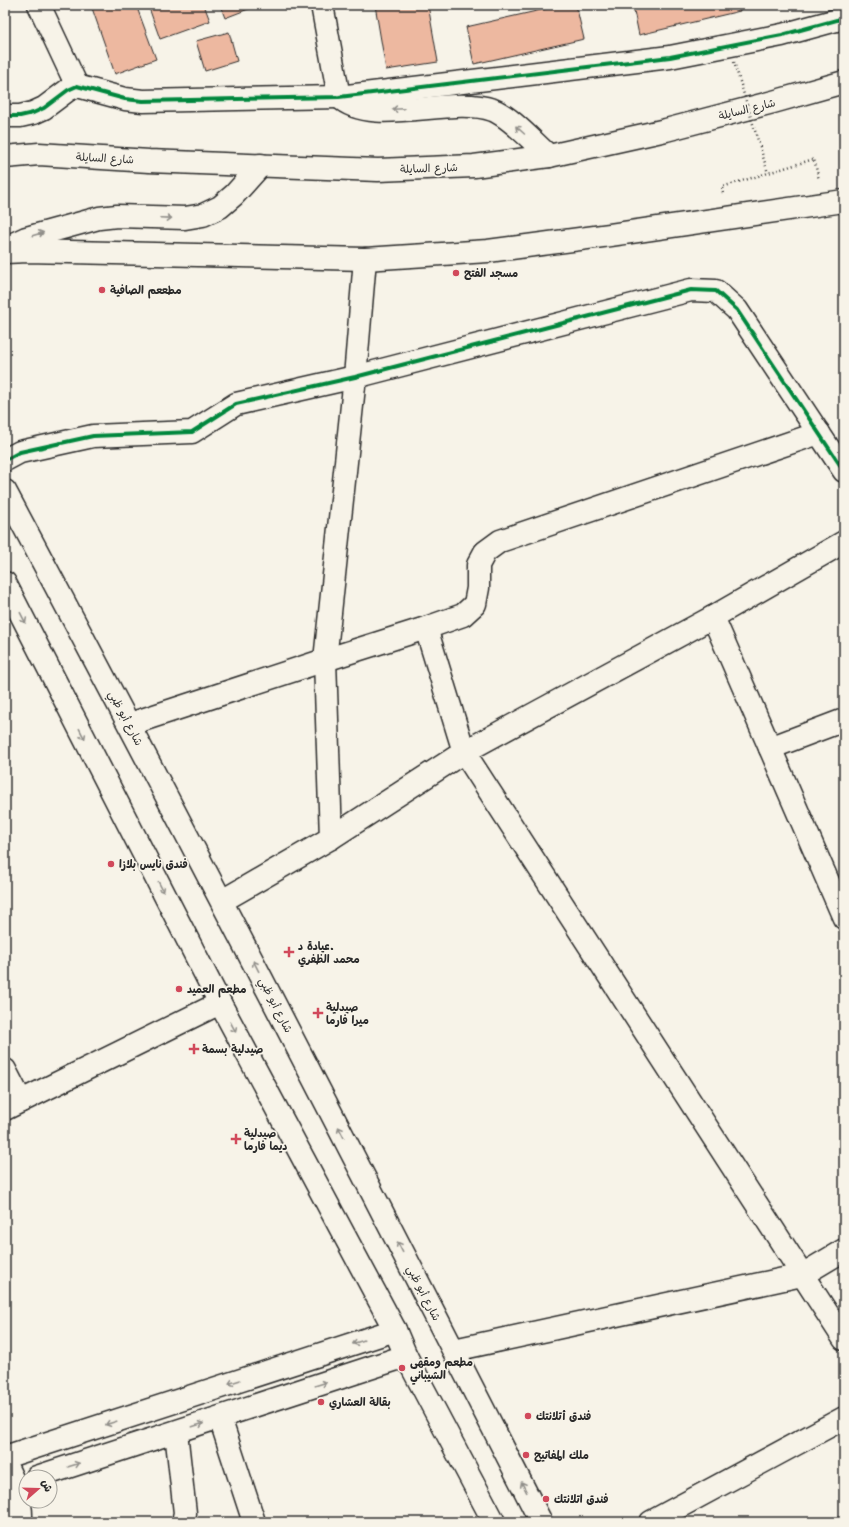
<svg xmlns="http://www.w3.org/2000/svg" width="849" height="1527" font-family="'Shantell Sans','Playpen Sans Arabic',sans-serif">
	<rect width="100%" height="100%" fill="#f7f3e8"/>
	<filter id="ink" filterUnits="userSpaceOnUse"><feTurbulence type="fractalNoise" baseFrequency=".025" numOctaves="2"/><feDisplacementMap in="SourceGraphic" scale="8" xChannelSelector="R" yChannelSelector="G"/><feConvolveMatrix kernelMatrix="1 2 1 2 8 2 1 2 1" color-interpolation-filters="sRGB"/></filter>
	<g filter="url(#ink)">
		<g fill="#edb8a0" stroke="#2b2b2b">
			<polygon points="101,5 136,5 156,59 115,74 92,8"/>
			<polygon points="148,5 204,5 210,21 160,39"/>
			<polygon points="220,5 249,5 251,8 225,18"/>
			<polygon points="375,5 428,5 438,62 386,70"/>
			<polygon points="563,5 576,5 584,39 474,64 466,27"/>
			<polygon points="638,5 739,5 740,11 639,35 633,6"/>
			<polygon points="229,32 237,61 205,71 196,41"/>
		</g>
		<g fill="none" stroke-linecap="round" stroke-linejoin="round">
			<defs>
				<g id="minor">
					<polyline points="39,5 77,86"/>
					<polyline points="322,5 339,97"/>
					<polyline points="5,116 20,116 33,113 44,108 68,90 77,86 125,99 143,101 339,97 670,57 782,35 844,18"/>
					<polyline points="5,252 28,251 365,259 488,251 610,235 844,201"/>
					<polyline points="5,460 20,452 93,436 192,432 236,404 355,377 691,290 716,291 737,310 844,471"/>
					<polyline points="713,617 844,918"/>
					<polyline points="426,628 464,752 844,1339"/>
					<polyline points="130,724 325,660 426,628 463,615 475,604 478,588 478,565 485,552 500,541 819,433"/>
					<polyline points="770,748 844,720"/>
					<polyline points="331,838 325,660 355,377 365,259"/>
					<polyline points="222,901 331,838 464,752 713,617 844,542"/>
					<polyline points="5,1070 21,1101"/>
					<polyline points="5,1109 220,1003"/>
					<polyline points="454,1350 802,1275 844,1250"/>
					<polyline points="220,1418 254,1522"/>
					<polyline points="176,1432 185,1513 183,1522"/>
					<polyline points="5,1457 395,1330"/>
					<path d="M5,1464C15,1483 22,1499 21,1522"/>
					<polyline points="37,1477 406,1356"/>
					<polyline points="651,1522 844,1418"/>
				</g>
				<g id="secondary">
					<path d="M339,97C372,128 450,95 493,110C511,117 534,143 549,156"/>
					<polyline points="5,157 39,154 149,161 378,170 474,166 549,156 666,130 773,102 844,82"/>
					<polyline points="5,252 11,245 26,238 99,218 117,216 185,218 203,215 220,207 234,195 261,165"/>
					<path d="M5,491C188,833 365,1177 541,1522"/>
					<polyline points="5,583 220,1003 395,1330 406,1356 494,1522"/>
				</g>
			</defs>
			<use href="#minor" stroke="#2b2b2b" stroke-width="25"/>
			<use href="#secondary" stroke="#2b2b2b" stroke-width="25"/>
			<polyline stroke="#2b2b2b" stroke-width="2.5" stroke-dasharray="1 3" stroke-linecap="butt" points="723,193 722,187 814,159 819,180"/>
			<use href="#minor" stroke="#f7f3e8" stroke-width="22"/>
			<use href="#secondary" stroke="#f7f3e8" stroke-width="22"/>
			<polyline stroke="#2b2b2b" stroke-width="2.5" stroke-dasharray="1 3" stroke-linecap="butt" points="734,62 768,173"/>
			<defs>
				<g id="cycleway">
					<polyline points="5,116 20,116 33,113 44,108 68,90 77,86 125,99 143,101 339,97 670,57 782,35 844,18"/>
					<polyline points="5,460 20,452 93,436 192,432 236,404 355,377 691,290 716,291 737,310 844,471"/>
				</g>
			</defs>
			<use href="#cycleway" stroke="#f7f3e8" stroke-width="6"/>
			<use href="#cycleway" stroke="#00873e" stroke-width="4"/>
		</g>
		<defs><path id="oneway-shaft" d="M-6 0H5M1.5-3L5.5 0L1.5 3" fill="none" stroke-width="1.6" stroke-linecap="round" stroke-linejoin="round"/></defs>
		<g stroke="#918f8a">
			<use href="#oneway-shaft" transform="translate(398 109) rotate(177)"/>
			<use href="#oneway-shaft" transform="translate(520 130) rotate(-138)"/>
			<use href="#oneway-shaft" transform="translate(166 218) rotate(2)"/>
			<use href="#oneway-shaft" transform="translate(38 234) rotate(-16)"/>
			<use href="#oneway-shaft" transform="translate(23 618) rotate(63)"/>
			<use href="#oneway-shaft" transform="translate(82 734) rotate(63)"/>
			<use href="#oneway-shaft" transform="translate(161 887) rotate(63)"/>
			<use href="#oneway-shaft" transform="translate(256 966) rotate(-117)"/>
			<use href="#oneway-shaft" transform="translate(233 1027) rotate(62)"/>
			<use href="#oneway-shaft" transform="translate(341 1132) rotate(-117)"/>
			<use href="#oneway-shaft" transform="translate(400 1247) rotate(-117)"/>
			<use href="#oneway-shaft" transform="translate(358 1342) rotate(162)"/>
			<use href="#oneway-shaft" transform="translate(234 1382) rotate(162)"/>
			<use href="#oneway-shaft" transform="translate(321 1384) rotate(-18)"/>
			<use href="#oneway-shaft" transform="translate(111 1423) rotate(162)"/>
			<use href="#oneway-shaft" transform="translate(198 1425) rotate(-18)"/>
			<use href="#oneway-shaft" transform="translate(74 1465) rotate(-18)"/>
			<use href="#oneway-shaft" transform="translate(524 1487) rotate(-117)"/>
		</g>
	</g>
	<g fill="#d1495b" stroke="#f7f3e8" stroke-width="1.5">
		<circle cx="456" cy="273" r="4"/>
		<circle cx="102" cy="290" r="4"/>
		<circle cx="111" cy="864" r="4"/>
		<path d="M287 946h4v4h4v4h-4v4h-4v-4h-4v-4h4z"/>
		<circle cx="179" cy="989" r="4"/>
		<path d="M316 1007h4v4h4v4h-4v4h-4v-4h-4v-4h4z"/>
		<path d="M192 1043h4v4h4v4h-4v4h-4v-4h-4v-4h4z"/>
		<path d="M234 1133h4v4h4v4h-4v4h-4v-4h-4v-4h4z"/>
		<circle cx="402" cy="1368" r="4"/>
		<circle cx="321" cy="1402" r="4"/>
		<circle cx="528" cy="1416" r="4"/>
		<circle cx="526" cy="1455" r="4"/>
		<circle cx="546" cy="1499" r="4"/>
	</g>
	<g text-anchor="middle" stroke-width="3.5" stroke-linejoin="round" paint-order="stroke">
		<g font-size="11" fill="#2b2b2b" stroke="#f7f3e8">
			<text transform="translate(747 109) rotate(-14)" y="4">شارع السايلة</text>
			<text transform="translate(105 158) rotate(3)" y="4">شارع السايلة</text>
			<text transform="translate(429 168) rotate(-2)" y="4">شارع السايلة</text>
			<text transform="translate(126 718) rotate(62)" y="4">شارع أبو ظبي</text>
			<text transform="translate(276 1005) rotate(63)" y="4">شارع أبو ظبي</text>
			<text transform="translate(424 1293) rotate(63)" y="4">شارع أبو ظبي</text>
		</g>
		<g font-size="11" font-weight="bold" fill="#2b2b2b" stroke="#f7f3e8" text-anchor="start">
			<text x="464" y="277">مسجد الفتح</text>
			<text x="110" y="294">مطععم الصافية</text>
			<text x="119" y="868">فندق نايس بلازا</text>
			<text x="298" y="950">عيادة د.<tspan x="298" dy="13">محمد الظفري</tspan></text>
			<text x="187" y="993">مطعم العميد</text>
			<text x="326" y="1011">صيدلية<tspan x="326" dy="13">ميرا فارما</tspan></text>
			<text x="202" y="1053">صيدلية بسمة</text>
			<text x="244" y="1137">صيدلية<tspan x="244" dy="13">ديما فارما</tspan></text>
			<text x="410" y="1366">مطعم ومقهى<tspan x="410" dy="13">الشيباني</tspan></text>
			<text x="329" y="1406">بقالة العشاري</text>
			<text x="536" y="1420">فندق أتلانتك</text>
			<text x="534" y="1459">ملك المفاتيح</text>
			<text x="554" y="1503">فندق اتلانتك</text>
		</g>
	</g>
	<rect width="849" height="1527" fill="none" stroke="#f7f3e8" stroke-width="20"/>
	<rect x="10" y="10" width="829" height="1507" fill="none" stroke="#2b2b2b" stroke-width="1.5" filter="url(#ink)"/>
	<g transform="translate(38 1489) rotate(70)"><circle r="19" fill="#f7f3e8" stroke="#a5a39c"/>
	<path d="M0-3L7 15L0 10L-7 15Z" fill="#d1495b"/>
	<text y="-6" font-size="11" font-weight="bold" text-anchor="middle" fill="#2b2b2b">ش</text>
	</g>
</svg>
